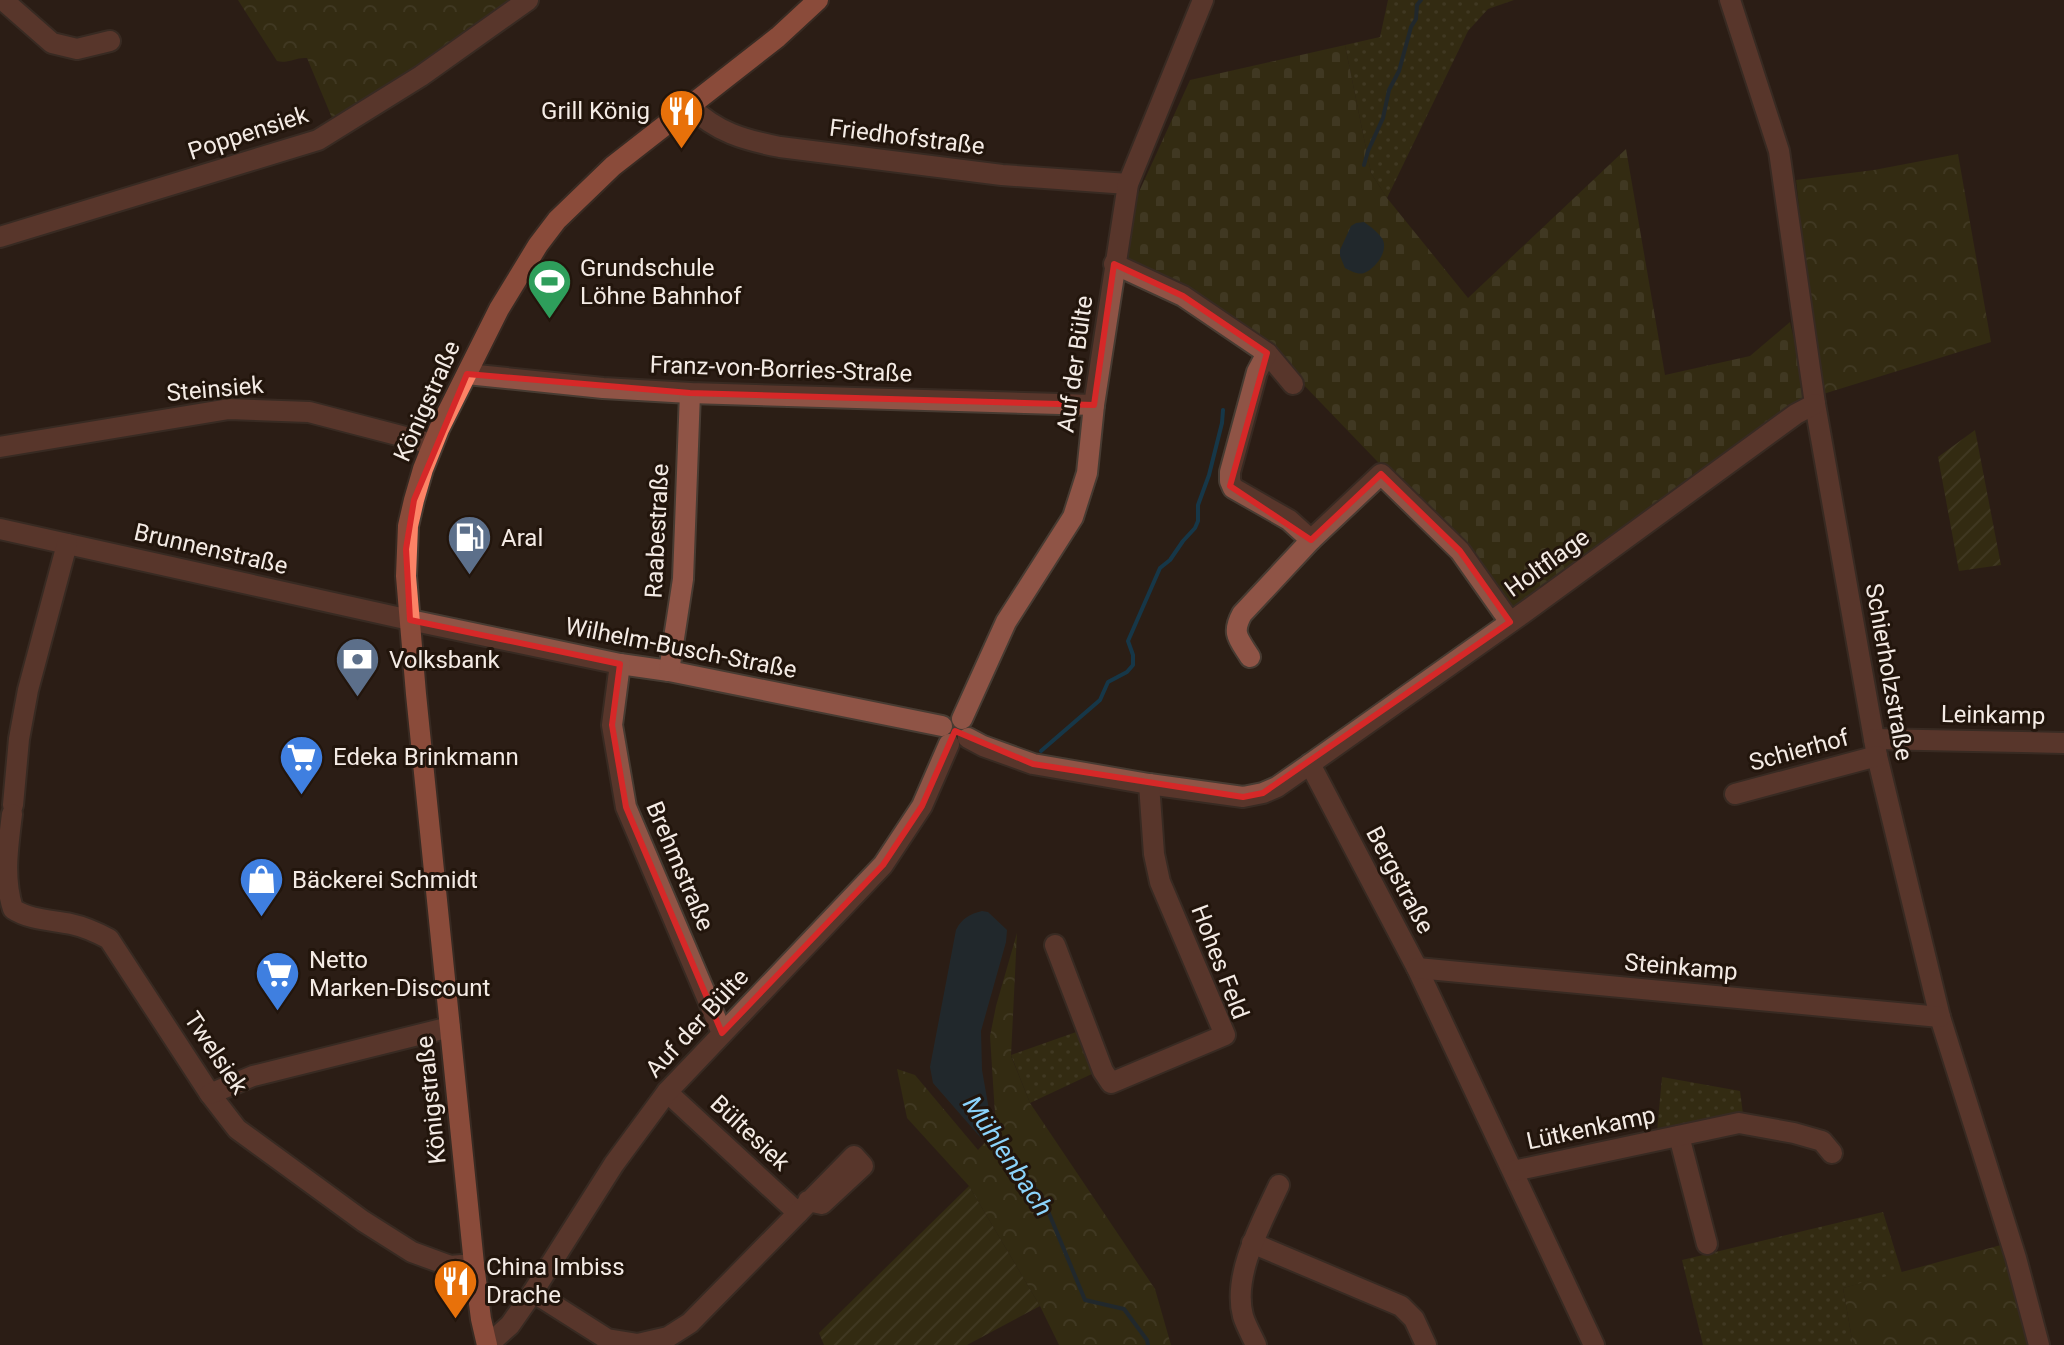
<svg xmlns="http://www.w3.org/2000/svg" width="2064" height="1345" font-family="Roboto,sans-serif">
	<defs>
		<pattern id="grass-dots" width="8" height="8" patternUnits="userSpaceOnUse" patternTransform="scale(2)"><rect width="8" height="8" fill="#3c3d0e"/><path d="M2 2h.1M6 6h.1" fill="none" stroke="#595931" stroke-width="1.8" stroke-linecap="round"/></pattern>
		<pattern id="forest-crowns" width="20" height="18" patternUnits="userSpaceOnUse" patternTransform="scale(2)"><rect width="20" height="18" fill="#3c3d0e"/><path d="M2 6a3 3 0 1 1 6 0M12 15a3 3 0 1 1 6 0" fill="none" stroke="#595931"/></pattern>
		<pattern id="cemetery-stones" width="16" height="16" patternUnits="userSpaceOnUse" patternTransform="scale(2)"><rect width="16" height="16" fill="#3c3d0e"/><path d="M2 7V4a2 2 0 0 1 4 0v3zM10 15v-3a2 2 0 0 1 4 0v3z" fill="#595931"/></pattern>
		<pattern id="garden-furrows" width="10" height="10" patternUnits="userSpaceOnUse" patternTransform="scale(2)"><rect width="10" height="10" fill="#3c3d0e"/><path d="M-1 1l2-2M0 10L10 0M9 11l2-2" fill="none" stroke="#595931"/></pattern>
	</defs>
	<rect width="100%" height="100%" fill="#2b1e15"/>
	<g fill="url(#grass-dots)">
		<polygon points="1388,0 1514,0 1488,9 1468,31 1387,198 1371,173 1345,45 1380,37"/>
		<polygon points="1079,1031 1096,1072 1030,1103 1011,1055"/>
		<polygon points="1662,1077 1740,1091 1743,1114 1657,1132"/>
		<polygon points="1883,1212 1902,1273 1843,1288 1853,1345 1703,1345 1682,1260"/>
	</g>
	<g fill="url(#forest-crowns)">
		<path d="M238,0H519L335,125L307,58C296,57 287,64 277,61Z"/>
		<polygon points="1958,154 1991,342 1820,395 1796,180 1874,170"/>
		<polygon points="1017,933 1011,1056 1030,1103 1155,1289 1171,1345 1059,1345 1040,1306 969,1186 907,1118 897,1069 915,1075 978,1150 996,1130 990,1036 996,1006"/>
		<polygon points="2001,1245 2034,1345 1853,1345 1843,1288"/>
	</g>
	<polygon fill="url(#cemetery-stones)" points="1345,45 1371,173 1387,198 1468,298 1626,149 1665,375 1750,356 1790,322 1808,399 1509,610 1400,485 1272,352 1123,266 1138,194 1190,80"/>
	<g fill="url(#garden-furrows)">
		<polygon points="1975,430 2001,565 1959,571 1938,457"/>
		<polygon points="969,1186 1040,1306 967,1345 824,1345 819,1333"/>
	</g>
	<g fill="#163748">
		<path d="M1364,222C1370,226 1380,234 1383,240C1388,252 1375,269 1364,273C1358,275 1351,271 1345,268L1340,256V250L1351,226L1356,223Z"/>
		<path d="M982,911L988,912L1007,930L1006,942L981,1031L982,1070L992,1127L981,1138L933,1083L930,1067L956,930C962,918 970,914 982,911Z"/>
	</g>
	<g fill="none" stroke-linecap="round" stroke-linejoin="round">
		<g stroke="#163748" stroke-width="4">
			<polyline points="1364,165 1368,151 1383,118 1389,90 1399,71 1411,27 1416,19 1417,5 1421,0"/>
			<polyline points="1041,751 1100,700 1108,682 1127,672 1133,665 1133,655 1128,641 1160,568 1170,560 1183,541 1195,528 1198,521 1198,505 1209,475 1222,423 1223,410"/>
			<polyline points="987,1125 1043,1199 1085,1300 1124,1309 1147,1340 1148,1345"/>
		</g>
		<defs>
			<g id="minor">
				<polyline points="3,0 52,43 77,49 110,41"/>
				<polyline points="1730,0 1779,151 1815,404 1877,756 1940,1017 2016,1258 2039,1345"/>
				<path d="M690,106C716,132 744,140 780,147L1002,175L1128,184"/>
				<polyline points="0,237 318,140 421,76 528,0"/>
				<polyline points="1114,264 1183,296 1267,353 1293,384"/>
				<polyline points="1267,353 1257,372 1230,472 1230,481 1233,488 1289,520 1311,540"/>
				<polyline points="467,374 603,388 690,393 1094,405"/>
				<polyline points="0,447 229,409 309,412 432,444"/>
				<polyline points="0,529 410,620 620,664 669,671 942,726"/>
				<path d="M1250,657C1239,639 1231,634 1242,614L1311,540L1381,474L1460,551L1510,622"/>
				<polyline points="620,664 612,725 626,807 722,1033"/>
				<polyline points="669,671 683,579 690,393"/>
				<polyline points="962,719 1006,622 1073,517 1087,473 1094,405 1128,184 1203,0"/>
				<polyline points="968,738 983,746 1033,764 1149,784 1243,797 1263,793 1277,787 1310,764 1522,614 1796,414 1815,404"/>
				<polyline points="1874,739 2064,743"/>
				<polyline points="1310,764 1417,968 1594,1345"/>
				<polyline points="1735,794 1877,756"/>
				<polyline points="13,805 19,739 28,690 67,544"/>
				<path d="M12,814C8,847 3,878 13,909C30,920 51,920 71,924C85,927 96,932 109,939L210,1094L237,1129L363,1221L412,1252L450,1266L474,1264"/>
				<polyline points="1055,945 1103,1071 1111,1083 1225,1035 1160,882 1154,854 1149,784"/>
				<polyline points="1417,968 1940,1017"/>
				<polyline points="667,1092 798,1213"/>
				<polyline points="210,1094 253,1076 450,1027"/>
				<polyline points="1679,1136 1707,1244"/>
				<polyline points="1513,1171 1739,1123 1794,1133 1822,1141 1832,1153"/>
				<polyline points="1252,1243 1401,1306 1414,1319 1426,1345"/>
				<polyline points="533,1292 607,1339 638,1344 668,1337 690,1323 854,1156 863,1166 822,1204 808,1201"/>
				<polyline points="488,1345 510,1325 533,1292 614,1164 667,1092 883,865 922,806 949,744"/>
				<path d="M1256,1345C1252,1336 1246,1326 1243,1316C1232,1275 1262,1222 1279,1185"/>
			</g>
			<polyline id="major" points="487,1345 481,1319 474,1264 416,694 406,576 408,526 414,500 423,469 439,429 499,309 538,245 557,220 613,166 778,37 818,0"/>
		</defs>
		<use href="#minor" stroke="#473b32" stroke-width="24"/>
		<use href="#major" stroke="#473b32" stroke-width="24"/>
		<use href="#minor" stroke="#8f5446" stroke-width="20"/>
		<use href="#major" stroke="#fc8366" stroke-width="20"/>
	</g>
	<path d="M0 0H2064V1345H0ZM1114,264L1183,296L1267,353L1230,486L1311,540L1381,474L1460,551L1510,622L1263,793L1243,797L1033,764L955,731L922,806L883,865L722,1033L626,807L612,725L620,664L410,620L406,549L414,500L467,374L690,393L1094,405Z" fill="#2b1e15" fill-opacity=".55" fill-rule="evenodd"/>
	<path fill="none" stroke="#d62828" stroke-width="6" stroke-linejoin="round" d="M1114,264L1183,296L1267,353L1230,486L1311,540L1381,474L1460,551L1510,622L1263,793L1243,797L1033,764L955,731L922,806L883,865L722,1033L626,807L612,725L620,664L410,620L406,549L414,500L467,374L690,393L1094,405Z"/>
	<defs>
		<symbol id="restaurant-pin" viewBox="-11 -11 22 30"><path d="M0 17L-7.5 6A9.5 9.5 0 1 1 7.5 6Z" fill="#e8710a" stroke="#22150c"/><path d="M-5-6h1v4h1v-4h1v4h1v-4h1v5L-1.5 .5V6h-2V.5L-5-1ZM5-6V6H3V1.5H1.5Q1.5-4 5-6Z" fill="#fff"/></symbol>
		<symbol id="stadium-pin" viewBox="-11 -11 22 30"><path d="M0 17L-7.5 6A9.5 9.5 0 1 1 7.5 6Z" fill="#2e9e5b" stroke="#22150c"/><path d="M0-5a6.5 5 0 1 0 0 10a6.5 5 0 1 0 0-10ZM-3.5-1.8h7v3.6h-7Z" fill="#fff"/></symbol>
		<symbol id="fuel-pin" viewBox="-11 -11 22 30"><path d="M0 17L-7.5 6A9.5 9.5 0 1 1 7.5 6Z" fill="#5c6f8a" stroke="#22150c"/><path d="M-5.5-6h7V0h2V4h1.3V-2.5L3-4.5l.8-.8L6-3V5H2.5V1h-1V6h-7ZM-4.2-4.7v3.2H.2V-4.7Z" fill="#fff"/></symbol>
		<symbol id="bank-pin" viewBox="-11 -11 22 30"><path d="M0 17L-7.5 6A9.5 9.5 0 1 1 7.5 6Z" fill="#5c6f8a" stroke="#22150c"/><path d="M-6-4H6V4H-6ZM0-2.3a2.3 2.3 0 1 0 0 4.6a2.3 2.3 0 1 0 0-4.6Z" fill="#fff"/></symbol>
		<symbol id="supermarket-pin" viewBox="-11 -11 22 30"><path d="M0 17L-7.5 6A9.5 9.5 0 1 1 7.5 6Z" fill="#3f7fe0" stroke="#22150c"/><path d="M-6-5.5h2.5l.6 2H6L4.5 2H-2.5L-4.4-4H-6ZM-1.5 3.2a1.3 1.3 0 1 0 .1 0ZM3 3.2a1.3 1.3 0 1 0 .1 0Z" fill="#fff"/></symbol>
		<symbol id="shop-pin" viewBox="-11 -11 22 30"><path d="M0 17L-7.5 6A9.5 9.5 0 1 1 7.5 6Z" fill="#3f7fe0" stroke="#22150c"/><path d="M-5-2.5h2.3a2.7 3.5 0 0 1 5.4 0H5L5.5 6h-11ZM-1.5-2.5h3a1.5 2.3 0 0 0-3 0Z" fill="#fff"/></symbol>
	</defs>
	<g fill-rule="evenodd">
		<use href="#restaurant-pin" x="656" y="86" width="51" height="69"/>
		<use href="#stadium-pin" x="524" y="256" width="51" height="69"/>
		<use href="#fuel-pin" x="444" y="512" width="51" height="69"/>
		<use href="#bank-pin" x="332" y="634" width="51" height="69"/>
		<use href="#supermarket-pin" x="276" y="732" width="51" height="69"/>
		<use href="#shop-pin" x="236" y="854" width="51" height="69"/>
		<use href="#supermarket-pin" x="252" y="948" width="51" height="69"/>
		<use href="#restaurant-pin" x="430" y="1256" width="51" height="69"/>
	</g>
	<g text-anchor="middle" stroke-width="6" stroke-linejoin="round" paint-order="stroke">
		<g font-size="24" fill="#f4ebe5" stroke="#22150c" text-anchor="start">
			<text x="650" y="119" text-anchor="end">Grill König</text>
			<text x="580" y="276">Grundschule<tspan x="580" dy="28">Löhne Bahnhof</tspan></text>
			<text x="501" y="546">Aral</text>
			<text x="389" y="668">Volksbank</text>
			<text x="333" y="765">Edeka Brinkmann</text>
			<text x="292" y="888">Bäckerei Schmidt</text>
			<text x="309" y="968">Netto<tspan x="309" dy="28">Marken-Discount</tspan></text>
			<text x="486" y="1275">China Imbiss<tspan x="486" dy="28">Drache</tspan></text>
		</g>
		<g font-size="24" fill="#f4ebe5" stroke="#22150c">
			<text transform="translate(248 133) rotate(-18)" y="8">Poppensiek</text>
			<text transform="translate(907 137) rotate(7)" y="8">Friedhofstraße</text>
			<text transform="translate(1075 364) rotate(-82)" y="8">Auf der Bülte</text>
			<text transform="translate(781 369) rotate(2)" y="8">Franz-von-Borries-Straße</text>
			<text transform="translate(215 389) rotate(-5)" y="8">Steinsiek</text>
			<text transform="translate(427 401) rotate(-66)" y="8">Königstraße</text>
			<text transform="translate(657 531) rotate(-87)" y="8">Raabestraße</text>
			<text transform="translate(211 549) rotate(13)" y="8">Brunnenstraße</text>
			<text transform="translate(1547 563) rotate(-36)" y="8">Holtflage</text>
			<text transform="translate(681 648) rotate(11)" y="8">Wilhelm-Busch-Straße</text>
			<text transform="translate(1889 672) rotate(80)" y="8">Schierholzstraße</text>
			<text transform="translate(1993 715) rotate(1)" y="8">Leinkamp</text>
			<text transform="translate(1799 750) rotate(-15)" y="8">Schierhof</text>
			<text transform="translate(680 866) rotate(67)" y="8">Brehmstraße</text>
			<text transform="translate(1400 880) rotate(62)" y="8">Bergstraße</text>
			<text transform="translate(1220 962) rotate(69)" y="8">Hohes Feld</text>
			<text transform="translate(1681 967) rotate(5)" y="8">Steinkamp</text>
			<text transform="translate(697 1023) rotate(-47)" y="8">Auf der Bülte</text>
			<text transform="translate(216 1053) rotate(56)" y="8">Twelsiek</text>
			<text transform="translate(431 1100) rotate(-96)" y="8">Königstraße</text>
			<text transform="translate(1591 1128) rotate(-12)" y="8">Lütkenkamp</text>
			<text transform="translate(750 1133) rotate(43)" y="8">Bültesiek</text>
		</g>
		<g font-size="26" font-style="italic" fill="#8bd3fb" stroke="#22150c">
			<text transform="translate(1008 1156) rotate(56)" y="9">Mühlenbach</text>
		</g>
	</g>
</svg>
